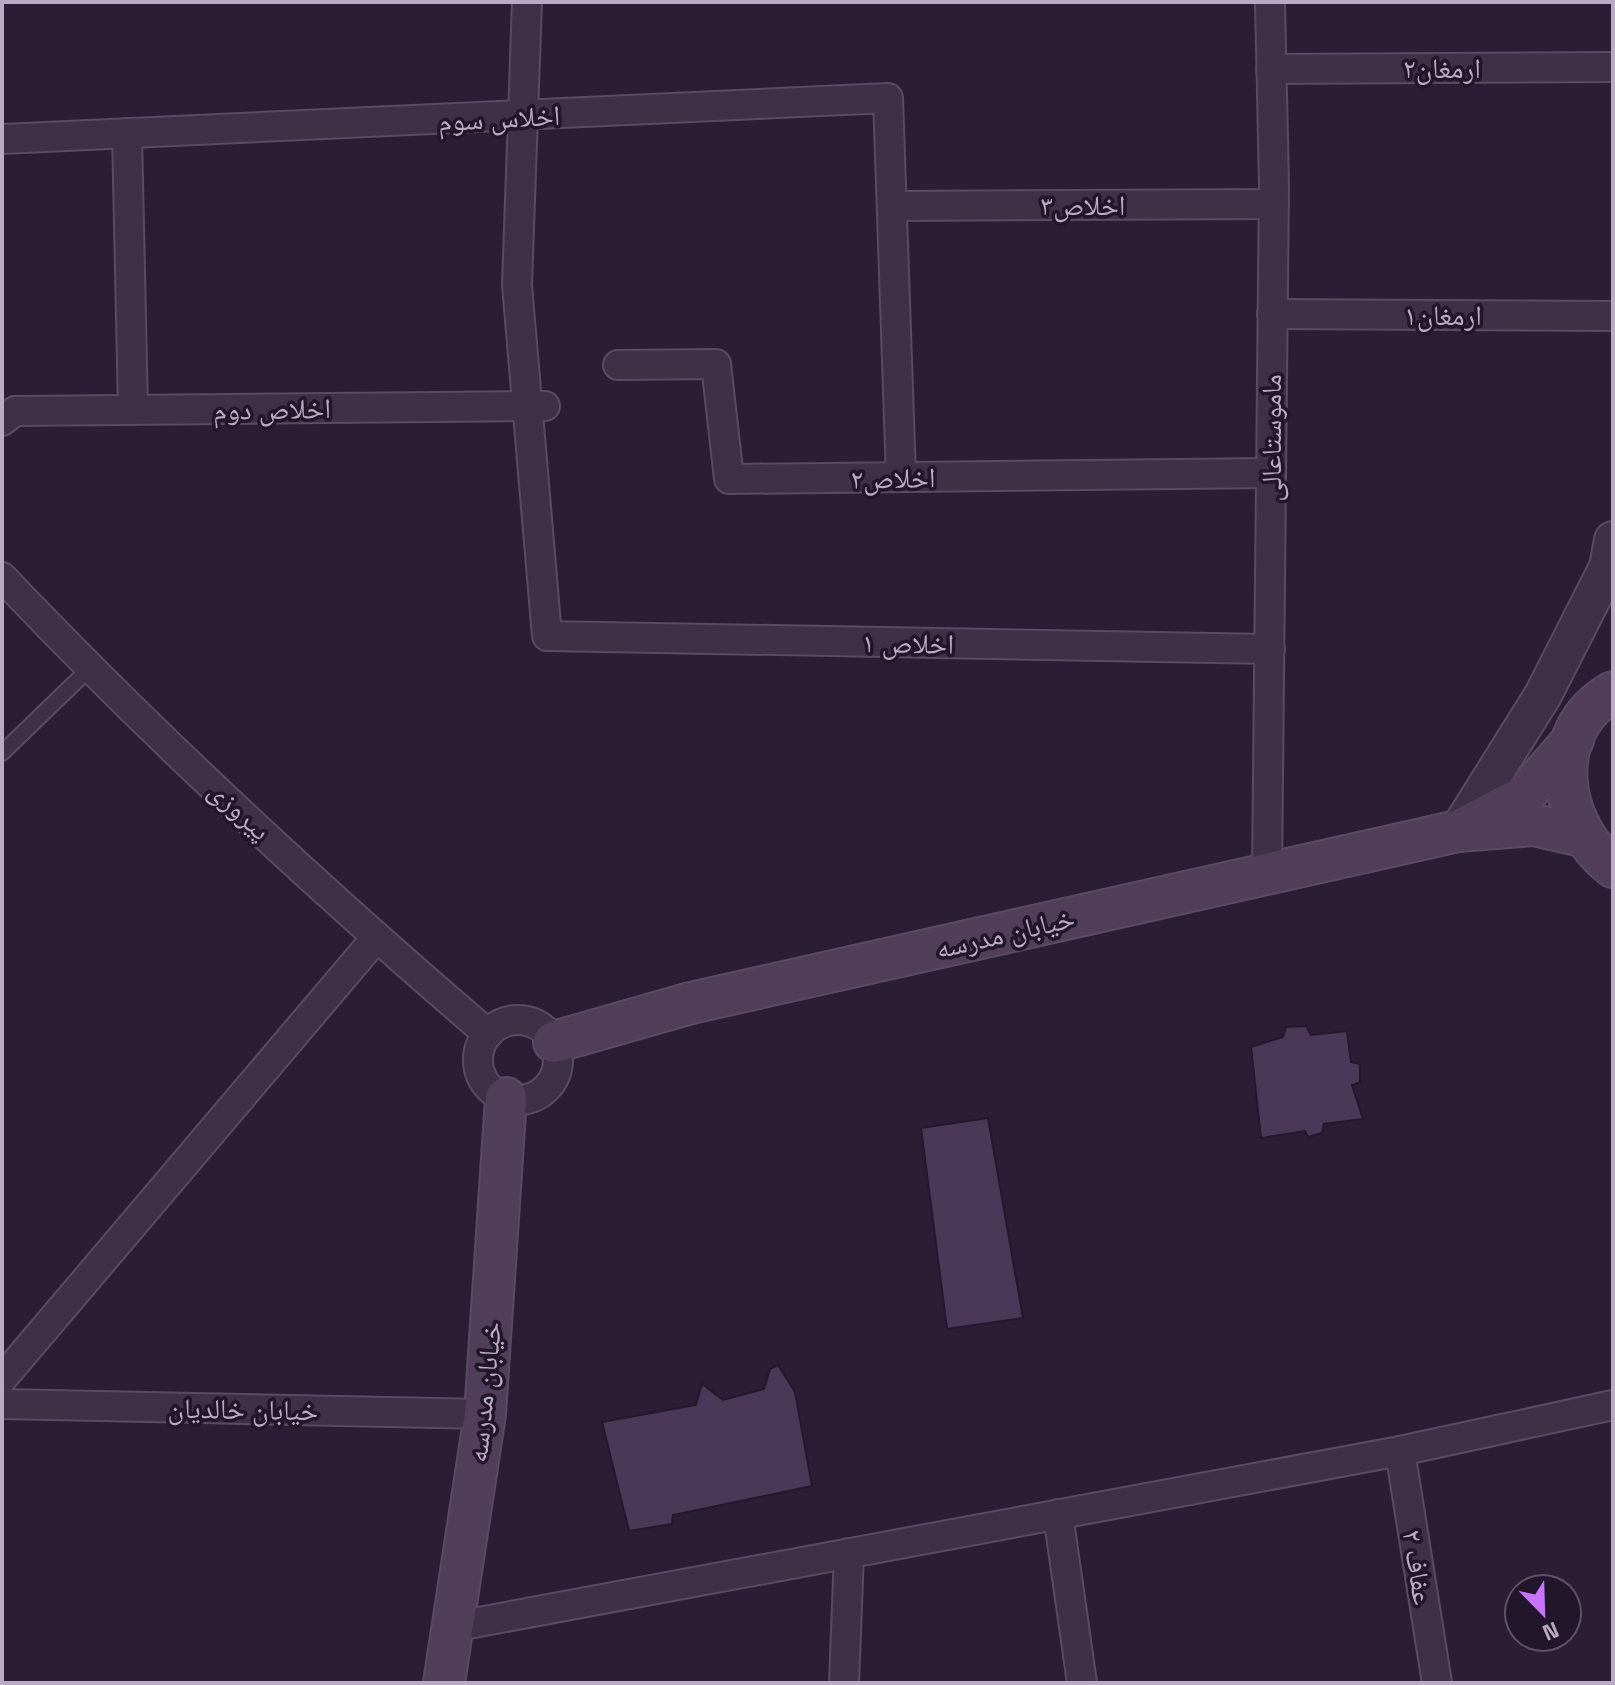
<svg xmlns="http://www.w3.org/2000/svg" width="1615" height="1685" font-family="'Space Grotesk','Noto Naskh Arabic',sans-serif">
	<rect width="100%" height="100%" fill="#2b1d36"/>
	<g fill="#4a3858" stroke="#24182d" stroke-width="2">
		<polygon points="1306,1026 1311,1035 1347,1031 1351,1062 1360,1064 1360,1082 1352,1085 1363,1119 1324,1124 1322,1133 1308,1137 1305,1131 1261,1138 1251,1047 1283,1037 1286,1027"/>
		<polygon points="988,1118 1023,1318 947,1329 921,1128"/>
		<polygon points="778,1365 795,1392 812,1486 673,1515 672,1524 629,1531 602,1422 696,1405 702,1384 723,1400 764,1389 770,1369"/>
	</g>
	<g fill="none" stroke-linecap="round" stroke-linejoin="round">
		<defs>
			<polyline id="service" points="2,753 89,669"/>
			<g id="minor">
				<polyline points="527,2 517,285 547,636 1270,649"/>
				<polyline points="1271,69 1613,67"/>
				<polyline points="127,133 133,410"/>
				<polyline points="2,139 888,98 901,477"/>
				<polyline points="892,206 1274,204"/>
				<polyline points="1272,314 1613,316"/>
				<polyline points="618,365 716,364 729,479 1271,473"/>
				<polyline points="2,421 15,411 545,406"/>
				<path d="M2,577C155,738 319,889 488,1034"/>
				<polyline points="1267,874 1274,185 1270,2"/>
				<circle cx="518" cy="1060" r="40"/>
				<polyline points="2,1379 376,938"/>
				<polyline points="2,1404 485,1414"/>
				<polyline points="1400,1451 1437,1683"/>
				<polyline points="1058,1514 1082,1683"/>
				<polyline points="452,1627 1400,1451 1613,1405"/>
				<polyline points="844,1683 849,1553"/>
			</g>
			<polyline id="tertiary" points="1458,831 1543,695 1608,567 1613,540"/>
			<g id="secondary">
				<path d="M1613,692C1545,730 1557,824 1613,867"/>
				<polyline points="1573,740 1523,797 1458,831 1534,825 1582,836"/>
				<polyline points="554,1042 691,1003 1458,831"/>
				<polyline points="444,1683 485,1414 506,1098"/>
			</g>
		</defs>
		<use href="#service" stroke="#584b62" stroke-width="18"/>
		<use href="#minor" stroke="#584b62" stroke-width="32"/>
		<use href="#tertiary" stroke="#584b62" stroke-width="40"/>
		<use href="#secondary" stroke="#584b62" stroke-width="44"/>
		<use href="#service" stroke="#3e3047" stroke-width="14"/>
		<use href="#minor" stroke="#3e3047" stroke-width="28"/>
		<use href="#tertiary" stroke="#3e3047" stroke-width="36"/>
		<use href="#secondary" stroke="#503e5a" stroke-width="40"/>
	</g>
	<g text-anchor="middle" stroke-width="7" stroke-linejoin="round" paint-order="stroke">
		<g font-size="28" fill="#baaac5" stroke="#22162b">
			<text x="1442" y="78">ارمغان۲</text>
			<text transform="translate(499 118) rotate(-3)" y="10">اخلاس سوم</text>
			<text x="1083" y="215">اخلاص۳</text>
			<text x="1443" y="325">ارمغان۱</text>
			<text transform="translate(272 409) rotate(-1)" y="10">اخلاص دوم</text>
			<text transform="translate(1271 438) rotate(-90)" y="10">ماموستاعالی</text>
			<text transform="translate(893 478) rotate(-1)" y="10">اخلاص۲</text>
			<text transform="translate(908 643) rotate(1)" y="10">اخلاص ۱</text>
			<text transform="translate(240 810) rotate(43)" y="10">پیروزی</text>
			<text transform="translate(1005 933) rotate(-13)" y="10">خیابان مدرسه</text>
			<text transform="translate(484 1392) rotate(-84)" y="10">خیابان مدرسه</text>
			<text transform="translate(243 1409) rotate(1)" y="10">خیابان خالدیان</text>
			<text transform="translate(1418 1567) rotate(81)" y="10">عفاف ۲</text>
		</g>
	</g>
	<rect width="1615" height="1685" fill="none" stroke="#baaac5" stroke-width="8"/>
	<g transform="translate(1543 1613) rotate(157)"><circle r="38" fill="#22162b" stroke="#5f5169" stroke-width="2"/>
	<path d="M0-6L14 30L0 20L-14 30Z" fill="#c974ff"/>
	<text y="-12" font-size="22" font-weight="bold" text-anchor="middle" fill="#baaac5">N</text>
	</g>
</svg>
